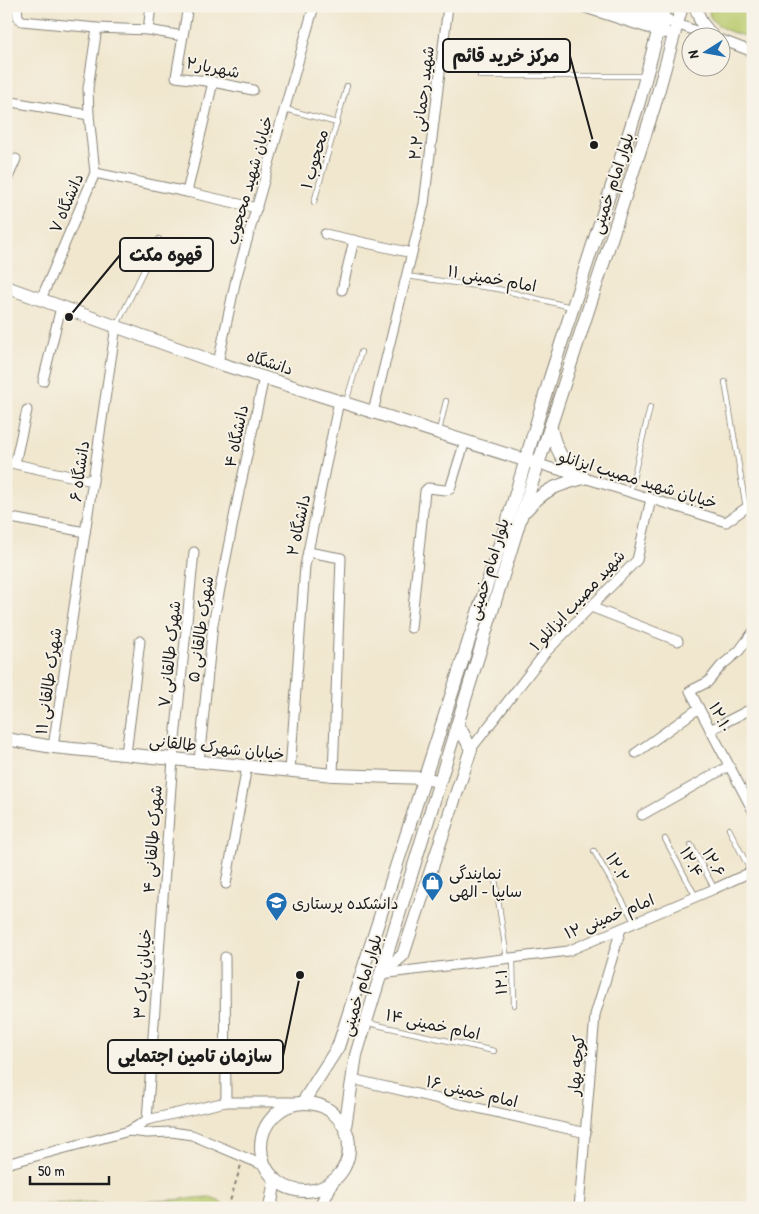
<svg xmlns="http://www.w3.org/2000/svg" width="759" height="1214" font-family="'Patrick Hand','Playpen Sans Arabic',sans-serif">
	<rect width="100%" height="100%" fill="#f7f3e8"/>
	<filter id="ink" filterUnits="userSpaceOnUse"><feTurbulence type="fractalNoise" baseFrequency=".02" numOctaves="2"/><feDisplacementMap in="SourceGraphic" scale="10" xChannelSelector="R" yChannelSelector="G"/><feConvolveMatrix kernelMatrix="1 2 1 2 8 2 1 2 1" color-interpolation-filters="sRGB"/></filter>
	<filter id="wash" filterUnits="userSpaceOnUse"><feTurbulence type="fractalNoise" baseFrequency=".0096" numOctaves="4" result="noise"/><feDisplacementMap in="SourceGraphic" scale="20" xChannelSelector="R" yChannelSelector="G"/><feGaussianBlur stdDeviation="1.12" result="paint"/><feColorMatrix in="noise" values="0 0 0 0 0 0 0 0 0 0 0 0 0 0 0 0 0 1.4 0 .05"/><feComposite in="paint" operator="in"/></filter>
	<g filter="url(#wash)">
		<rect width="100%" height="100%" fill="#f1e7cf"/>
		<g fill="#bacb6e" stroke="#6b7445">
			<path d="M709,6H753V38C740,35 719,30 711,18C709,15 709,11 709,6Z"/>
			<polygon points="210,1197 219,1200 225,1208 6,1208 6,1205 158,1201"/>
		</g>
	</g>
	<g filter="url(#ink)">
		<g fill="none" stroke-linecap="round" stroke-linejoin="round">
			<defs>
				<g id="lane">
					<polyline points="480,76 644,76"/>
					<polyline points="285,109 337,123"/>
					<polyline points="314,202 347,86"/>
					<polyline points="406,276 498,289 571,307"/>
					<polyline points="117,325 159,239"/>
					<polyline points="725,382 746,508"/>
					<polyline points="346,402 361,352"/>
					<polyline points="439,431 446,401"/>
					<polyline points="630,492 650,407"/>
					<polyline points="729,829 751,872"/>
					<polyline points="665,839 696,897"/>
					<polyline points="691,845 714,888"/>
					<polyline points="594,851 635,923"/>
					<polyline points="495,879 507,959"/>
					<polyline points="513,958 514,1005"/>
					<polyline points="368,1023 494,1051"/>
				</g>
				<g id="street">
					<polyline points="17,6 18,17 22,21 97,28 148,30 183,36"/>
					<polyline points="188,6 176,77 213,82 253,90"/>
					<polyline points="677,24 712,37"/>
					<polyline points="148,30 151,6"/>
					<polyline points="722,40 753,52"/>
					<polyline points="6,101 89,115"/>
					<polyline points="95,173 187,192 213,82"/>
					<polyline points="6,182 16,159"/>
					<polyline points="187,192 257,208"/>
					<polyline points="325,234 412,253"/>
					<polyline points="342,290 354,240"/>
					<polyline points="41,299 95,173 89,115 88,88 97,28"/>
					<polyline points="218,363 236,279 314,6"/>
					<polyline points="43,381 61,307"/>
					<polyline points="373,412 424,204 448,6"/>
					<polyline points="6,462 93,481"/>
					<polyline points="15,463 27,410"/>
					<polyline points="539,464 726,522 753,503"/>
					<polyline points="6,517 85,532"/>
					<polyline points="308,552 341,558 333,775"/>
					<polyline points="591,607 678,641"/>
					<polyline points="411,628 425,491 428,488 445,490 450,489 465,441"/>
					<polyline points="753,632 739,651 721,666 708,682 690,691 753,811"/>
					<polyline points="710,730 753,708"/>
					<polyline points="53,747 116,326"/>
					<polyline points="471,749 545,653 637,560 651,499"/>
					<polyline points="636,753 699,708"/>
					<polyline points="126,754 140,641"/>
					<polyline points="199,761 213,624 237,502 264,377"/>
					<polyline points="290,771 305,566 339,401"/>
					<polyline points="642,815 729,766"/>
					<polyline points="226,884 247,766"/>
					<polyline points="225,957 226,1102"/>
					<polyline points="381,974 568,951 714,889 753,871"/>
					<polyline points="352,1079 586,1133"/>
					<polyline points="147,1120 173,759 194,552"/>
					<polyline points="129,1131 147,1133 172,1132 192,1135 265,1166"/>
					<polyline points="6,1164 129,1131 147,1120 226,1102 303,1102"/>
					<polyline points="579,1208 595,1015 621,929"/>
				</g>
				<g id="secondary">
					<polyline points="584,6 665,32"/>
					<polyline points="621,6 668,21"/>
					<polyline points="695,6 701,22 713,37"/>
					<polyline points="6,287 218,363 534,463"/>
					<path d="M551,429C556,450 562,460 578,476"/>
					<path d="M526,510C545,489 557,485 584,478"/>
					<polyline points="6,739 53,747 333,775 425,778 433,780"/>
					<polyline points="381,974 403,955 471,749 458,724"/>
					<polyline points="303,1102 338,1047 510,513 550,378 639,102 665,6"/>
					<circle cx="305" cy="1147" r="44"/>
					<polyline points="345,1127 356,1055 366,1022 520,520 654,107 682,6"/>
					<polyline points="270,1208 275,1180"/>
					<polyline points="320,1208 332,1182"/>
				</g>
			</defs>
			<use href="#lane" stroke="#868276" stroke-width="6"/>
			<use href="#street" stroke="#868276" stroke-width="11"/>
			<use href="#secondary" stroke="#868276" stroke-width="14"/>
			<polyline stroke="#868276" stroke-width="2" stroke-dasharray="4 4" stroke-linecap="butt" points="228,1208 241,1165"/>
			<use href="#lane" stroke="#fff" stroke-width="4.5"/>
			<use href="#street" stroke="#fff" stroke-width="9"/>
			<use href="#secondary" stroke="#fff" stroke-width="12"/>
		</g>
	</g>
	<defs>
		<symbol id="shop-pin" viewBox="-11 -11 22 30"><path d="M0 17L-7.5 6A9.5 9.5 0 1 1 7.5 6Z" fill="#1f6fb2" stroke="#f7f3e8"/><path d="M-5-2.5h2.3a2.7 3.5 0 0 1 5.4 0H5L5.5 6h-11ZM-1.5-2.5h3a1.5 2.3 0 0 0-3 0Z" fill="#fff"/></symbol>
		<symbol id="university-pin" viewBox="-11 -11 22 30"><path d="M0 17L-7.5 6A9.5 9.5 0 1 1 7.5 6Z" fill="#1f6fb2" stroke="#f7f3e8"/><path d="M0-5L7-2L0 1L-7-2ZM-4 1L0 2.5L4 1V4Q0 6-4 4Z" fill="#fff"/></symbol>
	</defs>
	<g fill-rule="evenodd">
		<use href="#shop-pin" x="420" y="870" width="25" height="34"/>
		<use href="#university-pin" x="264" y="890" width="25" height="34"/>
	</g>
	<g text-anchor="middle" stroke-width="4" stroke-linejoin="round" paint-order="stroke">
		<g font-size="16" fill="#1c1c1c" stroke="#f7f3e8">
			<text transform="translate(213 67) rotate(11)" y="6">شهریار۲</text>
			<text transform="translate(421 103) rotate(-83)" y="6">شهید رحمانی ۲.۲</text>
			<text transform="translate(314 159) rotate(-74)" y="6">محجوب ۱</text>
			<text transform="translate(249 180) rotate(-74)" y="6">خیابان شهید محجوب</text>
			<text transform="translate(612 183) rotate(-72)" y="6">بلوار امام خمینی</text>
			<text transform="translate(66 203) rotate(-67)" y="6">دانشگاه ۷</text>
			<text transform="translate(492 278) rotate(10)" y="6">امام خمینی ۱۱</text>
			<text transform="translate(270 362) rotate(18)" y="6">دانشگاه</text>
			<text transform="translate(236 436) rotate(-78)" y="6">دانشگاه ۴</text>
			<text transform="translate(79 471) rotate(-82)" y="6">دانشگاه ۶</text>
			<text transform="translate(638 479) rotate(17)" y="6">خیابان شهید مصیب ایزانلو</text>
			<text transform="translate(298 525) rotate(-78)" y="6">دانشگاه ۲</text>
			<text transform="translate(488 569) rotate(-73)" y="6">بلوار امام خمینی</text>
			<text transform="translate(577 600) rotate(-47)" y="6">شهید مصیب ایزانلو ۱</text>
			<text transform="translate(200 629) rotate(-82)" y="6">شهرک طالقانی ۵</text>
			<text transform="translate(169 654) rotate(-84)" y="6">شهرک طالقانی ۷</text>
			<text transform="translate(48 681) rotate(-82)" y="6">شهرک طالقانی ۱۱</text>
			<text transform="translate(721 717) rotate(62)" y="6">۱۲.۱۰</text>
			<text transform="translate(217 747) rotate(6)" y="6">خیابان شهرک طالقانی</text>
			<text transform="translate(152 839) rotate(-86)" y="6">شهرک طالقانی ۴</text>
			<text transform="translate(692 862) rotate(62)" y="6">۱۲.۴</text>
			<text transform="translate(714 862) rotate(62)" y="6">۱۲.۶</text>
			<text transform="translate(618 867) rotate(61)" y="6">۱۲.۲</text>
			<text transform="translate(609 916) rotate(-22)" y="6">امام خمینی ۱۲</text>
			<text transform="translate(142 974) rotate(-86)" y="6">خیابان پارک ۳</text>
			<text transform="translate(501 982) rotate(-90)" y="6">۱۲.۱</text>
			<text transform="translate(361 985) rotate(-73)" y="6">بلوار امام خمینی</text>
			<text transform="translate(433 1024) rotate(12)" y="6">امام خمینی ۱۴</text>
			<text transform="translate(576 1065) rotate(-85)" y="6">کوچه بهار</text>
			<text transform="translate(472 1091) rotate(13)" y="6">امام خمینی ۱۶</text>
		</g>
		<g font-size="16" fill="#1c1c1c" stroke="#f7f3e8" text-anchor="start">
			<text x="449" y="879">نمایندگی<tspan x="449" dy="18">سایپا - الهی</tspan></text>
			<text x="292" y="909">دانشکده پرستاری</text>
		</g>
	</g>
	<path fill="none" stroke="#1c1c1c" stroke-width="2" d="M594 145L570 56M69 317L120 255M300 975L283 1056"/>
	<g fill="#1c1c1c" stroke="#f7f3e8" stroke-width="2">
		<circle cx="594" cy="145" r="5"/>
		<circle cx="69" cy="317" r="5"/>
		<circle cx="300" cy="975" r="5"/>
	</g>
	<g fill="#f7f3e8" stroke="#1c1c1c" stroke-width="2">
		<rect x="443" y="39" width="127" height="33" rx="5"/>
		<rect x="120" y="238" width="93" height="33" rx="5"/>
		<rect x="108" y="1040" width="175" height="33" rx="5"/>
	</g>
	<g font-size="18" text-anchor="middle" font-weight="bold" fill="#1c1c1c">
		<text x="506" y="62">مرکز خرید قائم</text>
		<text x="166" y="261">قهوه مکث</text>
		<text x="195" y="1062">سازمان تامین اجتمایی</text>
	</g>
	<rect width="759" height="1214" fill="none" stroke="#f7f3e8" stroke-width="25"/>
	<g transform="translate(706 52) rotate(259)"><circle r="24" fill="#f7f3e8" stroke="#9f9d96"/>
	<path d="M0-4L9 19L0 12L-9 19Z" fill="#1f6fb2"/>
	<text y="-8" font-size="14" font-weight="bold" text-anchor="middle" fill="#1c1c1c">N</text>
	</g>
	<path d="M30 1176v8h79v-8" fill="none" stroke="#1c1c1c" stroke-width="2.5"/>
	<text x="38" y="1176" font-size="15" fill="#1c1c1c" stroke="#f7f3e8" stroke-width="4" paint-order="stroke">50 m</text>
</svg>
